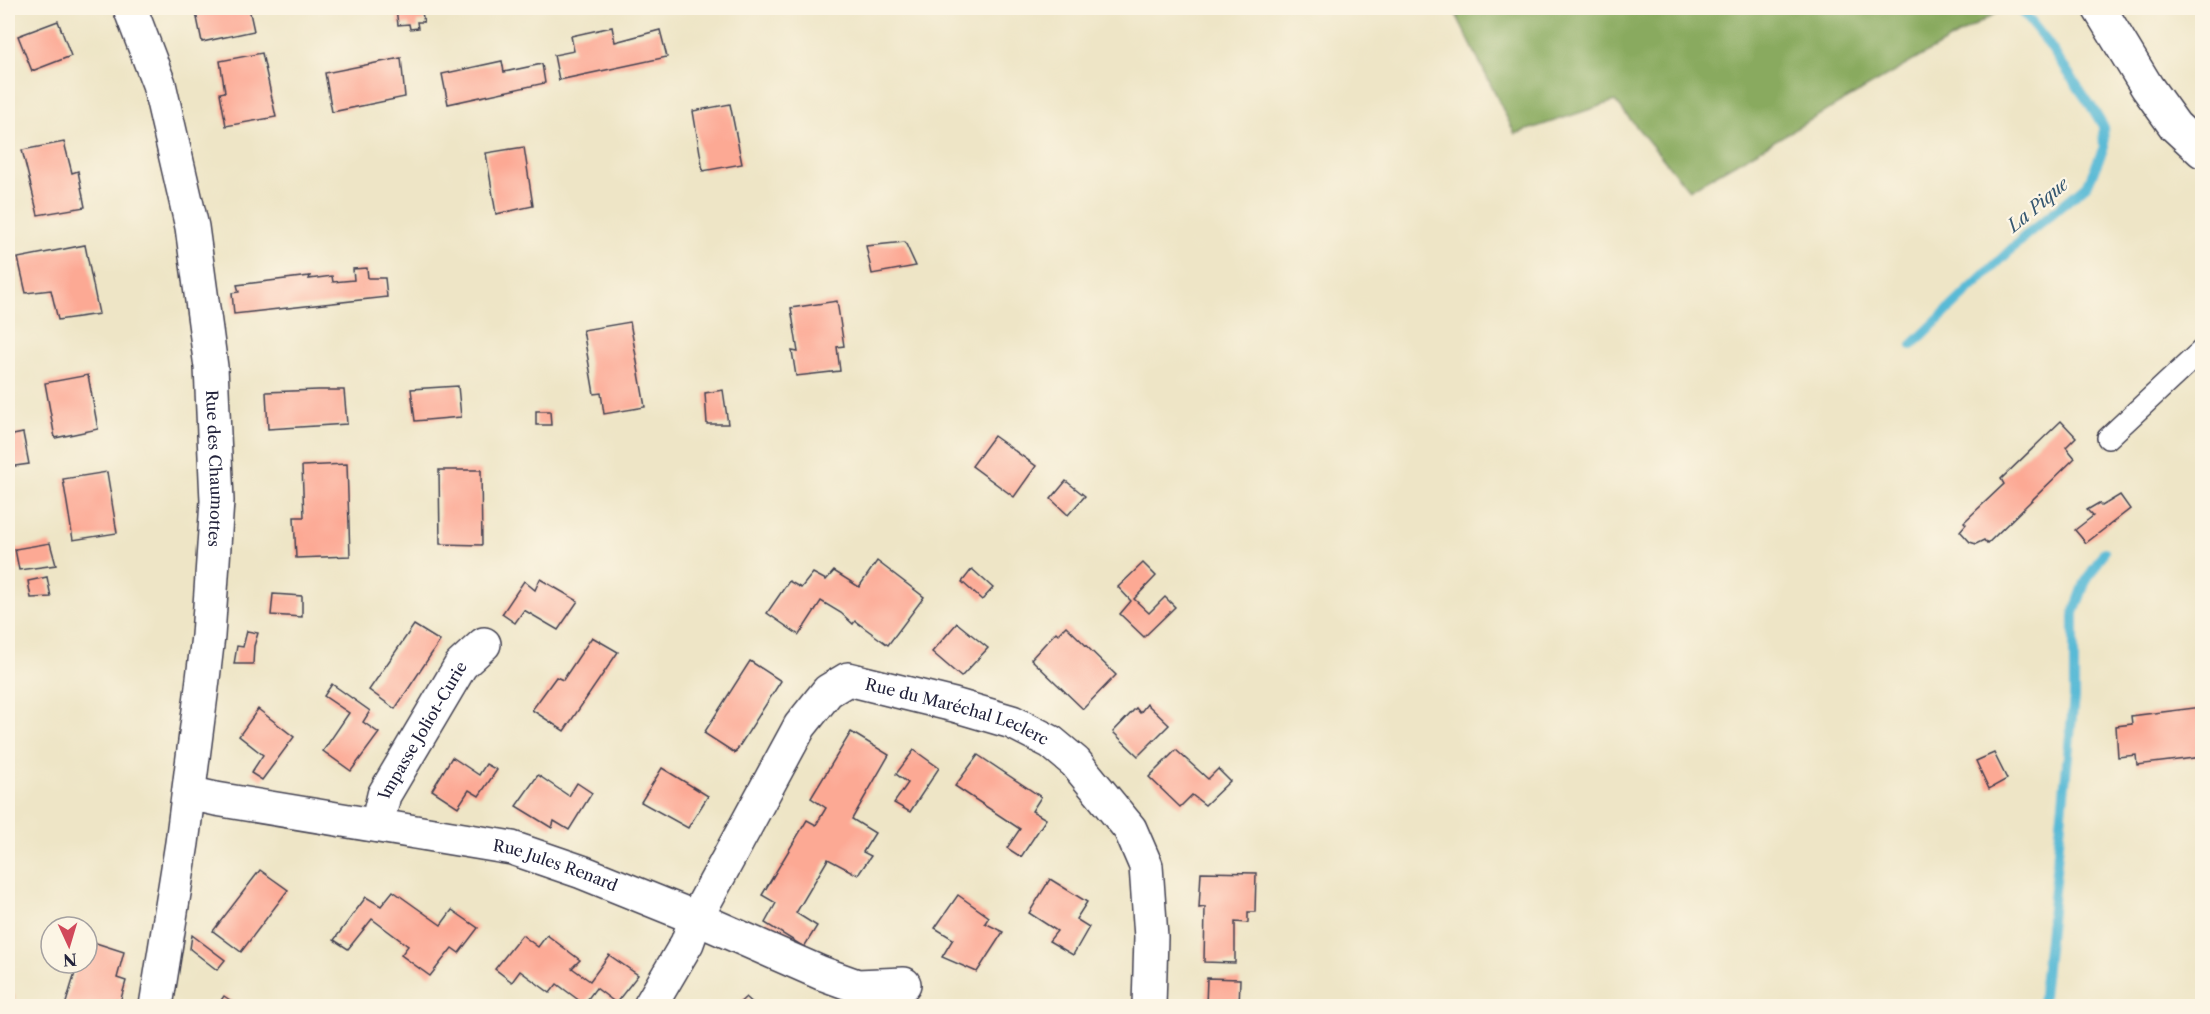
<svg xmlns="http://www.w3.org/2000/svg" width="2210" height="1014" font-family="'Libre Caslon Text',serif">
	<rect width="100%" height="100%" fill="#fcf5e5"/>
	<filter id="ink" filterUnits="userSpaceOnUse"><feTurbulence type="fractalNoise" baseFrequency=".0167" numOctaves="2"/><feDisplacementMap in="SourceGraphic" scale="12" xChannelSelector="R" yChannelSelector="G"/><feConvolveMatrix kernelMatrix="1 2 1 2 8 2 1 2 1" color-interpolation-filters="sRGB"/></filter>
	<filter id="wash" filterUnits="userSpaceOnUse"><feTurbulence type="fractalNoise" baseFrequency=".008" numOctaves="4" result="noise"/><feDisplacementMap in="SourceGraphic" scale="24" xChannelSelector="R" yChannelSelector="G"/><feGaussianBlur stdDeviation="1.35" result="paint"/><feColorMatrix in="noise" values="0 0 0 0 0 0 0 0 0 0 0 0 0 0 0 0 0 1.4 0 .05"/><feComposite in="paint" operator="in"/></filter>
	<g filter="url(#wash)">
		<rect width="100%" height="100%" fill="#eee5c6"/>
		<polygon fill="#89aa5e" stroke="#56664c" stroke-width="1.5" points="1453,8 2005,8 1689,190 1615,101 1515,134"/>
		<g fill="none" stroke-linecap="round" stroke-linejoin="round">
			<g stroke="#58bad6" stroke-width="10">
				<polyline points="1912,345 2025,236 2088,184 2104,147 2103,126 2091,106 2047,42 2020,8"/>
				<polyline points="2042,1006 2074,697 2074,613 2085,583 2104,552"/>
			</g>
		</g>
		<g id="blocks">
			<g fill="#fca994">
				<polygon points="195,8 234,8 234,9 249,8 254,31 202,42"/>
				<polygon points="396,8 421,8 424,22 417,22 418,28 410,29 409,24 398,25"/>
				<polygon points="58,21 71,56 32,71 18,36"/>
				<polygon points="612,27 615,42 660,30 667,57 559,80 554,55 574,51 571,36"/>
				<polygon points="262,53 276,117 226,126 220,93 225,92 220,61"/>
				<polygon points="401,58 405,97 332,112 325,73"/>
				<polygon points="502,61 504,72 542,64 545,83 448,104 442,74"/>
				<polygon points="730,104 742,164 703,171 693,111"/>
				<polygon points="64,142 72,173 78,171 85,207 38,215 22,150"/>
				<polygon points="524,147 533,206 496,214 486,153"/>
				<polygon points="905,242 916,266 872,274 866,246"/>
				<polygon points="85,245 99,314 58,320 51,290 26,293 18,258"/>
				<polygon points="367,268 368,278 385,278 387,297 234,314 232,293 239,292 237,285 310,276 309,279 332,276 333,282 354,280 353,269"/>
				<polygon points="837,301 844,346 837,347 840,371 796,376 792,351 798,352 791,308"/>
				<polygon points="630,322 645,407 604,414 601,393 594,394 583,330"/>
				<polygon points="88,375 98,429 55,438 45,383"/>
				<polygon points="458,386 461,417 415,421 411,389"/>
				<polygon points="318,390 344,390 347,424 268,429 266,392"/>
				<polygon points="723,390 728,424 707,424 705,393"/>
				<polygon points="536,411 550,411 551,425 536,425"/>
				<polygon points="2061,421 2076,437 2066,447 2075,458 1987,544 1984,540 1976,544 1970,542 1960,531 1966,524 1964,522 2004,484 2001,479"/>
				<polygon points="23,433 29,464 8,467 8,436"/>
				<polygon points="994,436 1036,466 1014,497 972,466"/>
				<polygon points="347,464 350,556 296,558 294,517 304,517 302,466"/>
				<polygon points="439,470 481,470 482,545 440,544"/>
				<polygon points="107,472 117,533 73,540 63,479"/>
				<polygon points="1066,481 1085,496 1068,515 1051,499"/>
				<polygon points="2120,495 2130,509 2086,543 2075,530 2093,516 2087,510 2099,503 2102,506"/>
				<polygon points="50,543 56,565 19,570 15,549"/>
				<polygon points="877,561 924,597 888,645 855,621 853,624 841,613 821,601 799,635 767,613 789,581 801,588 813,573 826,580 834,571 859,587"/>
				<polygon points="1143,563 1156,576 1134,599 1149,613 1165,597 1175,607 1144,637 1120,614 1131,601 1118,587"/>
				<polygon points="972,569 993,588 982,600 962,582"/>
				<polygon points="47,577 51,597 31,598 28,581"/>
				<polygon points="540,579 578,601 558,630 524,610 515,623 502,614 524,581 535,590"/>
				<polygon points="273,594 302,596 302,617 271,615"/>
				<polygon points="957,623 988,648 961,677 932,652"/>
				<polygon points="414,625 440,641 395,709 369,690"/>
				<polygon points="1066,626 1116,675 1083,709 1031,659 1056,632 1058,634"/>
				<polygon points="247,631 258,633 254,646 253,664 234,664 237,646 243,647"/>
				<polygon points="592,637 618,652 564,731 532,710 556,677 563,680"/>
				<polygon points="750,661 781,681 735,753 704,733"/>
				<polygon points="332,684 370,711 363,722 379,733 351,771 323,751 349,713 324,696"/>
				<polygon points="1147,704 1169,725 1138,756 1113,732 1136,708 1140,713"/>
				<polygon points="2202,707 2202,757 2137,765 2136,755 2118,757 2116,726 2132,724 2131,716"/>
				<polygon points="258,709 294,737 262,780 251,773 263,755 239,736"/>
				<polygon points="851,732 889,755 852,819 875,833 863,852 871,856 858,875 828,859 796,913 817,926 804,947 765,923 776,903 762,895 807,820 816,825 826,808 811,798"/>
				<polygon points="914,750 939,768 910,812 894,803 908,783 896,774"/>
				<polygon points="1176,750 1208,779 1218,769 1230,781 1205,805 1192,795 1180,807 1149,777"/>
				<polygon points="1994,753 2007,779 1989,789 1976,761"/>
				<polygon points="978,755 1041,797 1032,811 1046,819 1021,857 1007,848 1020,829 955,786"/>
				<polygon points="452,757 479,775 486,764 497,770 479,796 469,790 458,807 432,790"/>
				<polygon points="662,768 708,796 688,828 641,802"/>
				<polygon points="538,775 569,796 577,783 592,793 569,830 554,821 552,828 516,806"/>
				<polygon points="260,870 288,890 241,952 213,931"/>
				<polygon points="1201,872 1256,873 1255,912 1248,912 1248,923 1235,922 1235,963 1204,962 1205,907 1199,908"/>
				<polygon points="1050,879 1087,902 1076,919 1089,927 1073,955 1049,941 1057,931 1029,913"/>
				<polygon points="393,891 441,925 452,910 478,928 459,953 452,948 430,976 401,955 408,946 372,919 348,949 334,940 366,897 381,906"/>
				<polygon points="958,895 989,917 985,923 1003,932 977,972 942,957 953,939 935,928"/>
				<polygon points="192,935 225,960 217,970 190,949"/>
				<polygon points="522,935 538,947 547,935 580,960 572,968 590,981 609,955 638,975 616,1003 596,988 584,1004 557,984 550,993 520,971 512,982 495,969"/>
				<polygon points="96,943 124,952 117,978 126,981 119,1006 65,1006 78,963 87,963 87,961 90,962"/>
				<polygon points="1207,978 1240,979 1239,1006 1206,1006"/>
				<polygon points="8,994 15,996 13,1004 18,1006 8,1006"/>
				<polygon points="224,996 239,1006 217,1006"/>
				<polygon points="746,997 756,1006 736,1006"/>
			</g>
		</g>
	</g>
	<g filter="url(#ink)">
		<use href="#blocks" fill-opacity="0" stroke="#413f50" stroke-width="1.5"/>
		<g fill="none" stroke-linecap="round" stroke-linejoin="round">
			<defs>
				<polyline id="service" points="2108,438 2202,350"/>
				<g id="minor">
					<path id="s1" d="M189,793L216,799L512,848L582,872L696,918L821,973L857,986L904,984"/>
					<path id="s2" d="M377,825L384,795L461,665L484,644"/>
					<path id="s3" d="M650,1006L687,943L696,918L800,726L828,691L848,679L954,705L1012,722L1051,742L1075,762L1130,829L1146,866L1151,937L1149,1006"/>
				</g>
				<g id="tertiary">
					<path id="s4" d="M130,8L159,84L192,227L211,367L217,501L208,636L202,687L182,843L156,1006"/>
					<polyline points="2099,8 2147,87 2175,126 2202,151"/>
				</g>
			</defs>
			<use href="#service" stroke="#413f50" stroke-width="24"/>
			<use href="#minor" stroke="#413f50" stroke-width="36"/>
			<use href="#tertiary" stroke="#413f50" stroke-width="36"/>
			<use href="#service" stroke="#fff" stroke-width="21"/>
			<use href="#minor" stroke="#fff" stroke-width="33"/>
			<use href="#tertiary" stroke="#fff" stroke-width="33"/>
		</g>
	</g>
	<g text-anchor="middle" stroke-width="4.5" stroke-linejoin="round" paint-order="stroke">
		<g font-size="16" fill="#22223b" stroke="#fcf5e5">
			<text dy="6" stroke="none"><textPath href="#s4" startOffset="471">Rue des Chaumottes</textPath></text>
			<text dy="6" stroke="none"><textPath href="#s3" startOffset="500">Rue du Maréchal Leclerc</textPath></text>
			<text dy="6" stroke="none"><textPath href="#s2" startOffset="106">Impasse Joliot-Curie</textPath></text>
			<text dy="6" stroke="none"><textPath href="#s1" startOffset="374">Rue Jules Renard</textPath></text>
		</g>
		<g font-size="18" font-style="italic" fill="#355771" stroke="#fcf5e5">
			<text transform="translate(2038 205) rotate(-40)" y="6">La Pique</text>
		</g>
	</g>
	<rect width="2210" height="1014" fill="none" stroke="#fcf5e5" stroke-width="30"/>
	<g transform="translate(69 945) rotate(176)"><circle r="28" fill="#fcf5e5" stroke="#a5a1a1" stroke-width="1.5"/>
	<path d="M0-4.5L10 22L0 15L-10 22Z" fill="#d1495b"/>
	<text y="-9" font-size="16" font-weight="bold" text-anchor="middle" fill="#22223b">N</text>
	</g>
</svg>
